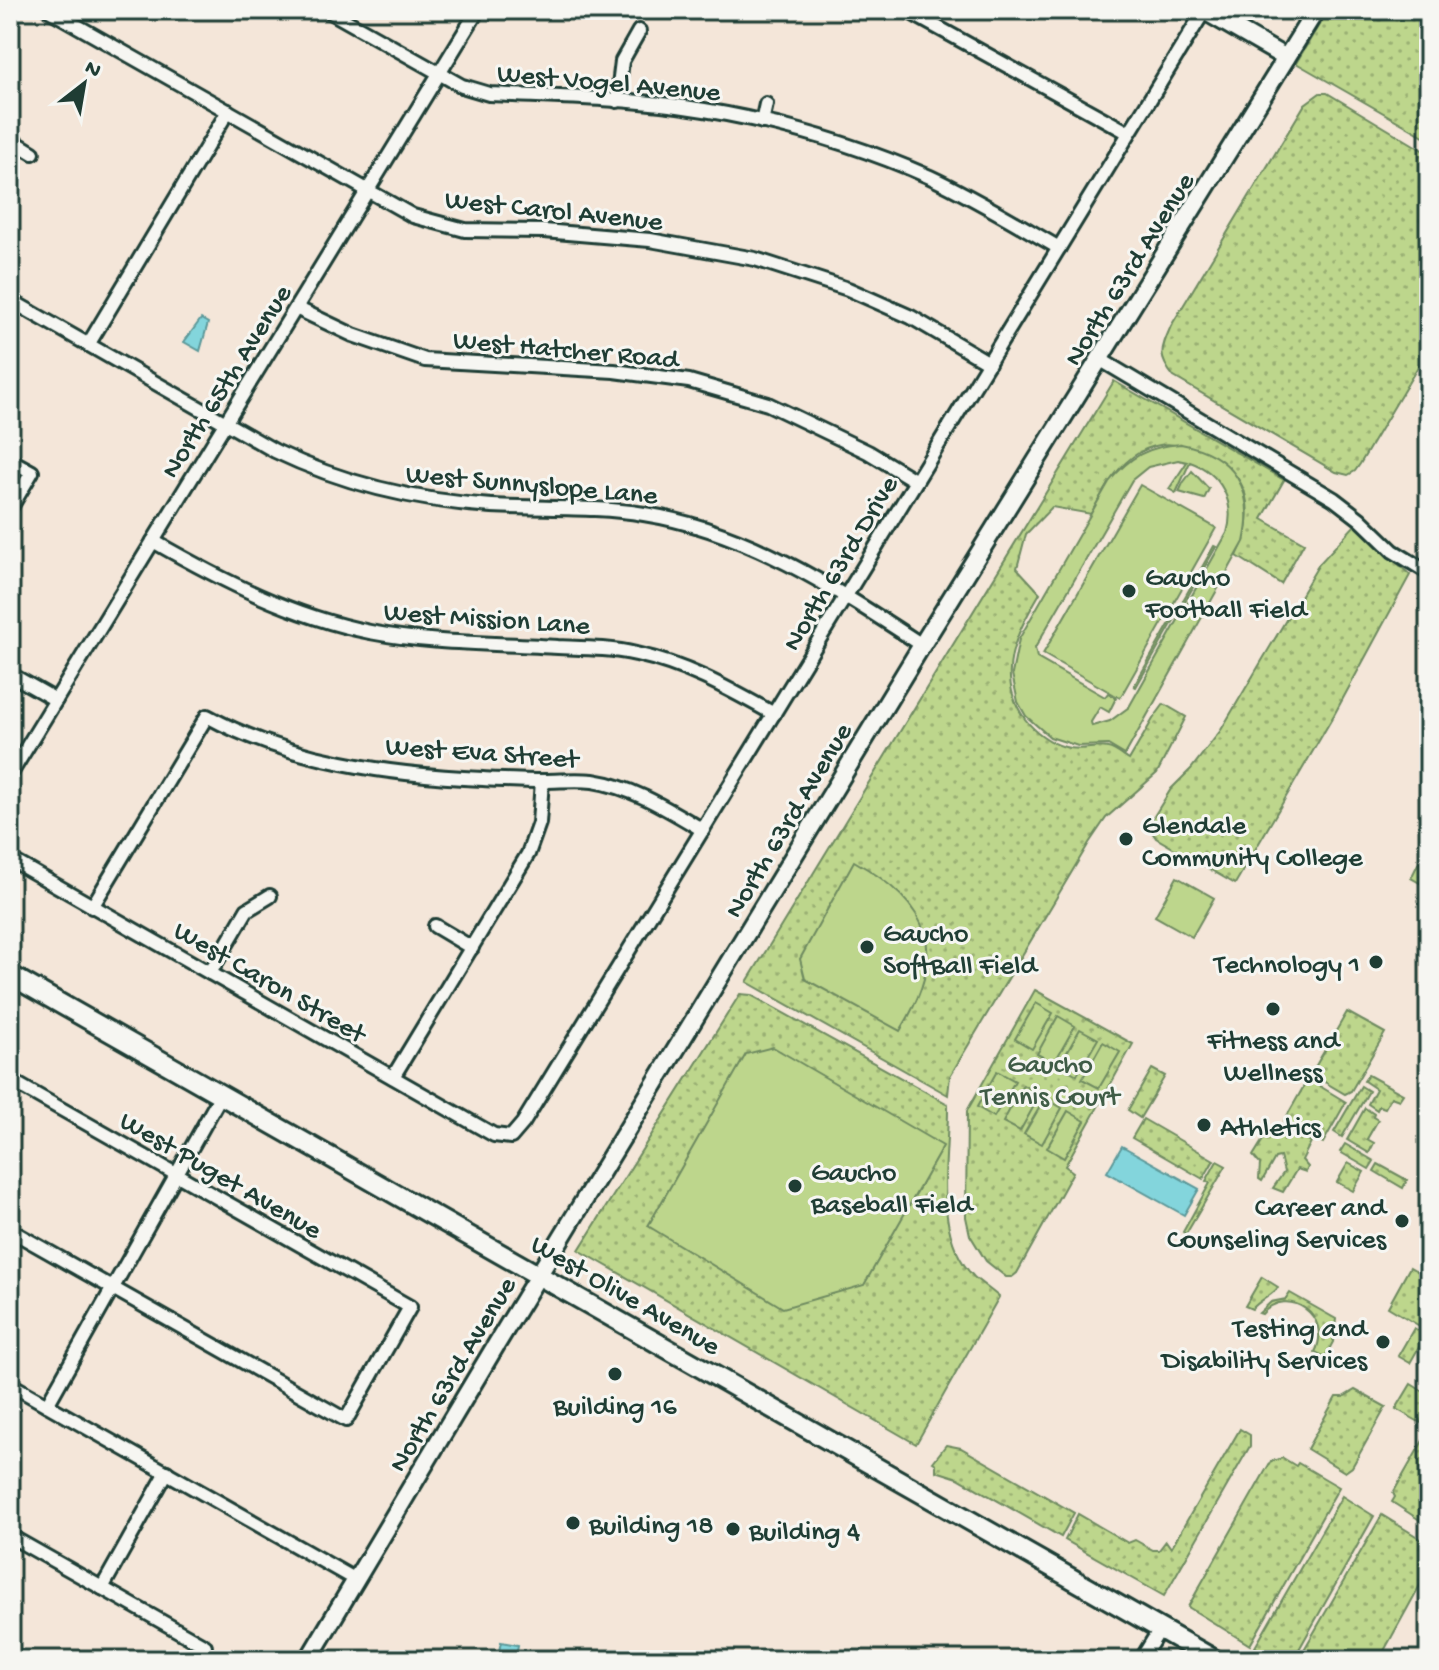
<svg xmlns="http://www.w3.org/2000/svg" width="1439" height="1670" font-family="'Gochi Hand',sans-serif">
	<defs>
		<pattern id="green-dots" width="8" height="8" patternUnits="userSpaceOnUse" patternTransform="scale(2)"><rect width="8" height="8" fill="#bdd68c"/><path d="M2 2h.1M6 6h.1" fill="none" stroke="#99af73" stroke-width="1.8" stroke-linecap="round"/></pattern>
	</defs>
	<rect width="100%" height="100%" fill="#f4e6d9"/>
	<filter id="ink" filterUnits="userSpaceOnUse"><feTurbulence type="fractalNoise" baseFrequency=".0125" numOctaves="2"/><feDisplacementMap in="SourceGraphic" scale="16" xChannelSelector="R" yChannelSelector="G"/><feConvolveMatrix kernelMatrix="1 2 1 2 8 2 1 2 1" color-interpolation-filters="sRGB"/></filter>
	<g filter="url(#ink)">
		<g fill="url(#green-dots)" stroke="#6e8a60" stroke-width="2">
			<polygon points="1328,10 1429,10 1429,139 1296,63"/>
			<path d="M1320,93H1327L1429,154V348L1360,464L1355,471L1348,475L1336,472L1174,377C1157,357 1161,349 1171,326L1305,104Z"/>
			<path d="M1114,381L1284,480L1262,519L1304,543L1281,584L1237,556C1249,532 1254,498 1235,475C1228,467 1213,461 1204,456C1181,444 1165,439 1140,452C1116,466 1104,490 1091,514L1052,507L1026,534L1017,568L1040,593C1016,634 994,675 1025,719C1034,731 1050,743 1065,747C1081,752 1095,745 1108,748C1115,749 1124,757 1129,760L1153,719L1164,704L1186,717L1157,773L1106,818L1089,843L950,1076L948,1095L747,982Z"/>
			<polygon points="1354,526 1359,527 1410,575 1334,715 1235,884 1156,838 1150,829 1151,821 1171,789 1191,769 1221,730 1319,564"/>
			<polygon points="1419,862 1429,868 1429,888 1411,878"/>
			<polygon points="1035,990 1133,1044 1065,1166 1073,1172 1017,1273 1012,1277 1006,1277 986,1261 970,1235 966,1217 967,1111"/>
			<path d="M740,994L751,995L948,1104C949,1160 931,1232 974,1277C982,1284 991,1290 999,1297L916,1444L579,1250Z"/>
			<polygon points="1347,1012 1385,1033 1351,1091 1345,1094 1311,1074"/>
			<polygon points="1152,1069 1165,1076 1140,1118 1128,1110"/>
			<polygon points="1368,1075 1403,1094 1399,1100 1391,1097 1385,1108 1379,1106 1377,1110 1368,1104 1376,1089 1364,1081"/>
			<polygon points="1308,1079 1346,1102 1323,1143 1284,1121"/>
			<polygon points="1361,1086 1369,1091 1342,1137 1334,1132"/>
			<polygon points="1365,1108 1374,1114 1373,1117 1378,1120 1367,1139 1374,1143 1369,1153 1347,1140"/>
			<polygon points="1143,1119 1214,1160 1203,1179 1132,1138"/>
			<polygon points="1283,1125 1311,1142 1302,1160 1308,1167 1306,1172 1297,1169 1283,1192 1273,1188 1284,1172 1280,1157 1275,1158 1262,1181 1259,1179 1260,1164 1253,1156 1269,1130 1278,1134"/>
			<polygon points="1345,1144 1374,1161 1369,1169 1340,1152"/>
			<polygon points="1217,1161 1226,1166 1186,1234 1183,1232 1210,1183 1206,1181"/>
			<polygon points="1348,1163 1364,1172 1353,1191 1337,1182"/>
			<polygon points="1378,1164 1407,1180 1403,1188 1374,1171"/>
			<polygon points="1410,1267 1429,1278 1428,1331 1388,1307"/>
			<path d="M1262,1277L1278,1287C1274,1295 1260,1299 1252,1309L1245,1306Z"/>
			<path d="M1290,1293L1336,1319L1333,1342L1325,1357L1315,1352C1333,1317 1288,1284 1262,1314L1259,1313L1271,1302L1286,1299Z"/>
			<polygon points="1414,1328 1426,1335 1410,1363 1398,1356"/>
			<polygon points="1411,1384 1429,1395 1429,1409 1421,1423 1396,1409"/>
			<polygon points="1355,1390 1386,1407 1352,1467 1345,1472 1307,1449 1336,1397 1343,1397"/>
			<polygon points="1240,1429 1250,1435 1250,1446 1164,1596 1065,1540 1078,1514 1128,1543 1135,1540 1153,1550 1159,1550 1166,1541 1171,1548"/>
			<polygon points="1429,1430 1429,1526 1392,1502 1395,1497 1393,1493"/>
			<polygon points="946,1445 961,1448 1074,1513 1061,1537 958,1478 936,1471 936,1464 933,1462"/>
			<polygon points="1283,1458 1296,1466 1298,1463 1339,1487 1250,1645 1188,1607 1271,1461"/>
			<polygon points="1342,1496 1374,1516 1293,1660 1279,1660 1255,1647"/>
			<polygon points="1382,1515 1429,1544 1429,1569 1379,1660 1298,1660"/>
		</g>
		<g fill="#bdd68c" stroke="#6e8a60" stroke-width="2" fill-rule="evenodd">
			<path d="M1181,444C1234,454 1256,490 1244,542L1125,755L1108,745L1078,746L1050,737L1026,716L1018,702L1012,674L1019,639L1109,482C1129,457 1148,446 1181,444ZM1178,460L1187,462L1169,489L1176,493L1190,462C1221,473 1236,502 1227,533L1129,707L1110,721L1092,726L1091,722L1100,707L1109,712L1116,698L1108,693L1105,697L1037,658L1035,648L1132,480L1148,467Z"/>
			<polygon points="1192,471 1209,489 1204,499 1179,492 1183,483"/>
			<polygon points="1140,485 1216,528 1120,698 1043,654"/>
			<polygon points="1214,546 1216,547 1136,687 1134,686"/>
			<path d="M854,861C932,905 949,953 900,1031L805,979L800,959Z"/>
			<polygon points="1177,877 1214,898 1192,937 1155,916"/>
			<polygon points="1036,1003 1053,1013 1032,1049 1015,1039"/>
			<polygon points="1058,1016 1075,1026 1054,1063 1037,1054"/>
			<polygon points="1080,1029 1098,1039 1077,1075 1060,1065"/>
			<polygon points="1103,1042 1120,1052 1099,1088 1082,1079"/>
			<polygon points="773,1047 943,1146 864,1285 783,1308 648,1226 746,1054"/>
			<polygon points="997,1071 1015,1081 994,1117 977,1107"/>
			<polygon points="1023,1085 1040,1095 1020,1131 1003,1122"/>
			<polygon points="1045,1098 1062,1108 1042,1144 1024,1134"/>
			<polygon points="1068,1111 1085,1121 1064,1158 1047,1148"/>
		</g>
		<g fill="#83d5dc" stroke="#5b9899" stroke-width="2">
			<polygon points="201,319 208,323 200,351 184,342"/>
			<polygon points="1122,1146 1199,1189 1184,1215 1107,1172"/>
			<polygon points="501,1642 518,1645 516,1656 510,1655 509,1660 497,1660"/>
		</g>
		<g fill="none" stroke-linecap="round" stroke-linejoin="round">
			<defs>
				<g id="minor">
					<polyline points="49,10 413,216 465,230 544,231 650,240 755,259 848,289 911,317 989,363"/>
					<path d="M327,10L462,86L489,94C552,97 616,98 678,106C764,118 851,142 930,177C975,198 1017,224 1059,248"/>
					<polyline points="906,10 1129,133"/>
					<polyline points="617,101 622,61 639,31"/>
					<polyline points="762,122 766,104"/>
					<polyline points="10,139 33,153"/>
					<path d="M10,300L275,451C344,484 416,501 492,506C542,509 594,506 644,514C747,530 836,589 922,645"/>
					<polyline points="296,308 353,335 425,360 614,371 689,381 768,404 868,452 916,481"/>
					<polyline points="88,345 228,111"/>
					<polyline points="1101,360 1334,499 1360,519 1393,551 1429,573"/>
					<polyline points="10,460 32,472 10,509"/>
					<path d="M153,541C221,580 293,617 370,632C432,644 495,643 558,647C584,648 611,648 636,654C687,665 729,689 774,714"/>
					<polyline points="10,674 56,700"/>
					<polyline points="10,775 478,10"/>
					<polyline points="10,859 494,1135 511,1137 523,1123 1204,11"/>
					<path d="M92,907L207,716C289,761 391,775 483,779C504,780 524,781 544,781C560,781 577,779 593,781C633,787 669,810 703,830"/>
					<polyline points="435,926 472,948"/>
					<polyline points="210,973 247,910 270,896"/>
					<polyline points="393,1077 528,854 539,823 542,781"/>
					<polyline points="10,1080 410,1307 346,1420 10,1230"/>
					<polyline points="10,1384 356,1580"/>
					<polyline points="47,1405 221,1095"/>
					<polyline points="10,1536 205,1646 197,1660"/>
					<polyline points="102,1588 167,1472"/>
					<polyline points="1141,1660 1160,1629"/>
				</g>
				<g id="tertiary">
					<polyline points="1203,10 1286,58"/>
					<polyline points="308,1660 496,1345 922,645 1316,10"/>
				</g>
				<polyline id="secondary" points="10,975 1215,1660"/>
			</defs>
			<use href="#minor" stroke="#1f3d34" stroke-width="18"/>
			<use href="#tertiary" stroke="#1f3d34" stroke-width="22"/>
			<use href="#secondary" stroke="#1f3d34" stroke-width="24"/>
			<use href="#minor" stroke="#f6f6f2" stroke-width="12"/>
			<use href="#tertiary" stroke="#f6f6f2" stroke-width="16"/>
			<use href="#secondary" stroke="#f6f6f2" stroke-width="18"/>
		</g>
	</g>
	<g fill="#1f3d34" stroke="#f6f6f2" stroke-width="3">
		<circle cx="1129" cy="591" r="8"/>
		<circle cx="1126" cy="839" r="8"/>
		<circle cx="867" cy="947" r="8"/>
		<circle cx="1376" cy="962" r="8"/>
		<circle cx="1273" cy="1009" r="8"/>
		<circle cx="1204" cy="1125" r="8"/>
		<circle cx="795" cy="1186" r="8"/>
		<circle cx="1402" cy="1221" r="8"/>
		<circle cx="1383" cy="1342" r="8"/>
		<circle cx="615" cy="1374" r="8"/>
		<circle cx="573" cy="1523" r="8"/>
		<circle cx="733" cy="1529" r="8"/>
	</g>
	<g text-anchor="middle" stroke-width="6" stroke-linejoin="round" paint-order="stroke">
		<g font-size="28" fill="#1f3d34" stroke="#f6f6f2">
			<text transform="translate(609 80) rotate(5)" y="10">West Vogel Avenue</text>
			<text transform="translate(554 208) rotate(6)" y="10">West Carol Avenue</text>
			<text transform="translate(1127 268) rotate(-58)" y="10">North 63rd Avenue</text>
			<text transform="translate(566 347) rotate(5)" y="10">West Hatcher Road</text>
			<text transform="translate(224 380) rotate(-58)" y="10">North 65th Avenue</text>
			<text transform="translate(532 482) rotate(5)" y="10">West Sunnyslope Lane</text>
			<text transform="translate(838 562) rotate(-59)" y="10">North 63rd Drive</text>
			<text transform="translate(487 616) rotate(4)" y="10">West Mission Lane</text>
			<text transform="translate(482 750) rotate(4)" y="10">West Eva Street</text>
			<text transform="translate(786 819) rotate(-59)" y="10">North 63rd Avenue</text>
			<text transform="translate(271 980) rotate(30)" y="10">West Caron Street</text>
			<text transform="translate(222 1173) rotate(30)" y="10">West Puget Avenue</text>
			<text transform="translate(627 1293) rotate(30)" y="10">West Olive Avenue</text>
			<text transform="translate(450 1373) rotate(-59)" y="10">North 63rd Avenue</text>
		</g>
		<g font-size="28" fill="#1f3d34" stroke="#f6f6f2" text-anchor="start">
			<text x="1145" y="585">Gaucho<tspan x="1145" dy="32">Football Field</tspan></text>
			<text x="1142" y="833">Glendale<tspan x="1142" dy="32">Community College</tspan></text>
			<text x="883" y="941">Gaucho<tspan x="883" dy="32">SoftBall Field</tspan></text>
			<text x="1360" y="972" text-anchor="end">Technology 1</text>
			<text x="1273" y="1048" text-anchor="middle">Fitness and<tspan x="1273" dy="32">Wellness</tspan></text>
			<text x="1220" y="1135">Athletics</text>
			<text x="811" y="1180">Gaucho<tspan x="811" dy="32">Baseball Field</tspan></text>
			<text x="1386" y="1215" text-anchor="end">Career and<tspan x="1386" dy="32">Counseling Services</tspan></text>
			<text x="1367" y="1336" text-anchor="end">Testing and<tspan x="1367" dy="32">Disability Services</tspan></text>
			<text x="615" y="1414" text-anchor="middle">Building 16</text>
			<text x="589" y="1533">Building 18</text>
			<text x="749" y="1539">Building 4</text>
		</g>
		<g font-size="28" fill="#3f5c46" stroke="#f6f6f2">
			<text x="1050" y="1072">Gaucho<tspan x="1050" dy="32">Tennis Court</tspan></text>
		</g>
	</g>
	<rect width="1439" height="1670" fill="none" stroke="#f6f6f2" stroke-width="40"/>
	<rect x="20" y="20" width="1399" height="1630" fill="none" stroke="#1f3d34" stroke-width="3" filter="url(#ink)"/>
	<g transform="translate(84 84) rotate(31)" stroke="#f6f6f2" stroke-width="6" paint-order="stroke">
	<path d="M0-6L14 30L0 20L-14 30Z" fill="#1f3d34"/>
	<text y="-12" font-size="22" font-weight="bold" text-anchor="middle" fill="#1f3d34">N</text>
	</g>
</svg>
